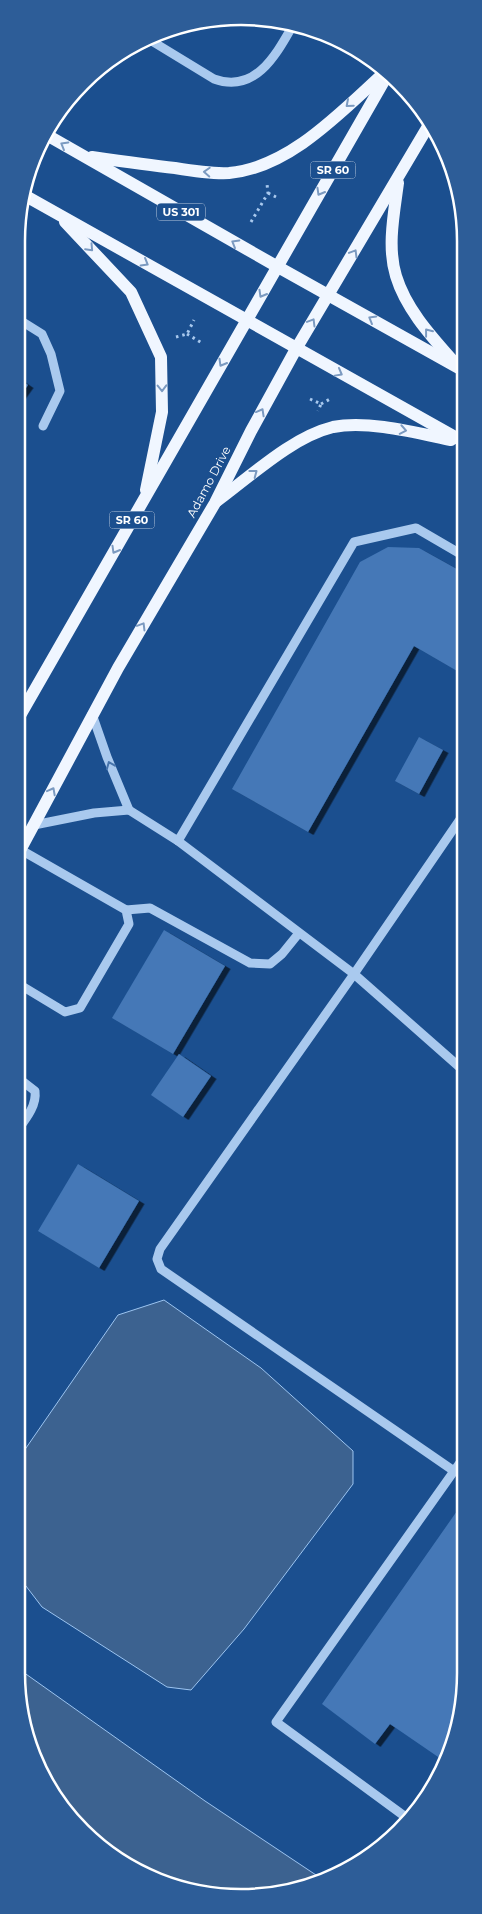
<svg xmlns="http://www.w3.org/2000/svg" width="482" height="1914" font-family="Montserrat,sans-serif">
	<defs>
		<filter id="shadow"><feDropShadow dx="5.5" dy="3" stdDeviation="0" flood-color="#0009"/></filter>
	</defs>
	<rect width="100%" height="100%" fill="#1b4f8f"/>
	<g fill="#3c6290" stroke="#9cc4f0">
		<polygon points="164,1300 261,1368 353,1451 353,1484 244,1629 191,1690 167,1687 42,1607 16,1573 17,1461 118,1315"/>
		<polygon points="16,1667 205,1801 322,1879 299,1890 226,1897 142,1875 72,1821 33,1759"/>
	</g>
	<g fill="#4478b7" filter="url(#shadow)">
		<polygon points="18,378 28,385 18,399"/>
		<polygon points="388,547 419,548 464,573 464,675 414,646 308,832 232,789 360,562"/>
		<polygon points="419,737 443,750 419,794 395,781"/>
		<polygon points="164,930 225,966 173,1054 112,1018"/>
		<polygon points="179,1054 211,1076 183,1117 151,1095"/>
		<polygon points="78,1164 139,1201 99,1268 38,1231"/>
		<polygon points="464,1501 464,1703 444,1761 390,1724 375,1744 322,1704"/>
	</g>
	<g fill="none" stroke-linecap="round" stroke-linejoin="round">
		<g stroke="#a9c9ee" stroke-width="3" stroke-dasharray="2.5 4" stroke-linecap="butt">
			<polyline points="268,193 276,197"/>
			<polyline points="251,222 268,193 267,184"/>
			<polyline points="187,334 202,343"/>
			<polyline points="176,337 187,334 194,320"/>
			<polyline points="310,399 321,404 318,411"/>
			<polyline points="321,404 332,398"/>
		</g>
		<g stroke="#a9c9ee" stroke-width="9">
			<path d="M150,40L214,79C255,94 276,55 293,25"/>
			<polyline points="18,319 42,334 51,354 60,391 43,426"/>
			<polyline points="92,714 107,757 129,810 178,841 354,542 416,528 464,556"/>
			<polyline points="34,825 94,813 129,810"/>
			<polyline points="178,841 354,974 463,815 464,811"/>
			<polyline points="126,910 150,908 250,963 270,964 282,954 299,933"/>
			<polyline points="17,983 65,1012 80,1008 129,924 126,910 21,850"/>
			<path d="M17,1131C25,1120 37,1106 35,1091L17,1077"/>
			<polyline points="454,1471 161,1269 157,1259 160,1249 354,974 464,1071"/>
			<polyline points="407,1818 276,1722 464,1457"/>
		</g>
		<g stroke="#f0f6ff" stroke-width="12">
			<polyline points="45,134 278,267 464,371"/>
			<path d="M92,157C120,161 148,165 175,168C193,171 211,174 229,173C289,168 341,112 384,73"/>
			<path d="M398,183C394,213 387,247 396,276C406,309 431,336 454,362"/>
			<polyline points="24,195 464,442"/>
			<polyline points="65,222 131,292 161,357 162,412 146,490"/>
			<path d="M217,501C251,476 292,437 333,427C368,420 417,433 451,440"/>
			<polyline points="18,719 388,74"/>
			<polyline points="17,856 118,668 215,503 251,431 296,349 430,123"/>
		</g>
	</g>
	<defs><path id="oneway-chevron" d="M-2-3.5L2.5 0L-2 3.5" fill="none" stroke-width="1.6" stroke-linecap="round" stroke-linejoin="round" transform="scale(1.25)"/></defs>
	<g stroke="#7b9ac1">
		<use href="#oneway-chevron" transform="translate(349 104) rotate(139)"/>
		<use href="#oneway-chevron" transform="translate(64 145) rotate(-150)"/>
		<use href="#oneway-chevron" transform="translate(207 172) rotate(-177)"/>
		<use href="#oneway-chevron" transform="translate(320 192) rotate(120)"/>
		<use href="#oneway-chevron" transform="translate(235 243) rotate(-150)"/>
		<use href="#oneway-chevron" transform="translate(90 248) rotate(47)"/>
		<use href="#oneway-chevron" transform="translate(354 253) rotate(-59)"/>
		<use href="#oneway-chevron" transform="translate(145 263) rotate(30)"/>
		<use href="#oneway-chevron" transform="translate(262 294) rotate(120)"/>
		<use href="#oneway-chevron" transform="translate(372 319) rotate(-150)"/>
		<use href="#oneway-chevron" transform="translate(312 322) rotate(-59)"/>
		<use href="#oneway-chevron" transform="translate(428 332) rotate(-128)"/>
		<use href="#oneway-chevron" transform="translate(222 363) rotate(120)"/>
		<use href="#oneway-chevron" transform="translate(339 373) rotate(29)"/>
		<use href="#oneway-chevron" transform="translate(162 388) rotate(89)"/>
		<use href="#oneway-chevron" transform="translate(261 412) rotate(-61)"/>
		<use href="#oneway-chevron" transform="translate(403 430) rotate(11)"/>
		<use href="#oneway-chevron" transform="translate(254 473) rotate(-37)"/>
		<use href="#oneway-chevron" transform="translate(115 550) rotate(120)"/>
		<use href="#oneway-chevron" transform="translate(142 626) rotate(-59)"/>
		<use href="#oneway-chevron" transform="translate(52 791) rotate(-62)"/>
	</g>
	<use stroke="#4674ac" href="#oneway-chevron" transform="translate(110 765) rotate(-112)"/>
	<g text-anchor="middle" stroke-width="4" stroke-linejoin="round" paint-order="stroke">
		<g fill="#1b4f8f" stroke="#bbcadd" stroke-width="1">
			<rect x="310.5" y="161.5" width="45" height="17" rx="4"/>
			<rect x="157" y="203.5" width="48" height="17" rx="4"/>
			<rect x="109.5" y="511.5" width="45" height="17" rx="4"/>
		</g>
		<g font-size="11" font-weight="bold" fill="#fff">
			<text x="333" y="174">SR 60</text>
			<text x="181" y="216">US 301</text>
			<text x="132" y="524">SR 60</text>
		</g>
		<g font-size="12" fill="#fff" stroke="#1b4f8f">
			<text transform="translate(209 482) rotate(-62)" y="4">Adamo Drive</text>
		</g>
	</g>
	<path d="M0 0H482V1914H0ZM241 25H241A216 216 0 0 1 457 241V1673A216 216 0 0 1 241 1889H241A216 216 0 0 1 25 1673V241A216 216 0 0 1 241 25Z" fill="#2d5d98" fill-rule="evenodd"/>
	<path fill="none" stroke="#fff" stroke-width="2.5" d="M241 25H241A216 216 0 0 1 457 241V1673A216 216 0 0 1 241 1889H241A216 216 0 0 1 25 1673V241A216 216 0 0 1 241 25Z"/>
</svg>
